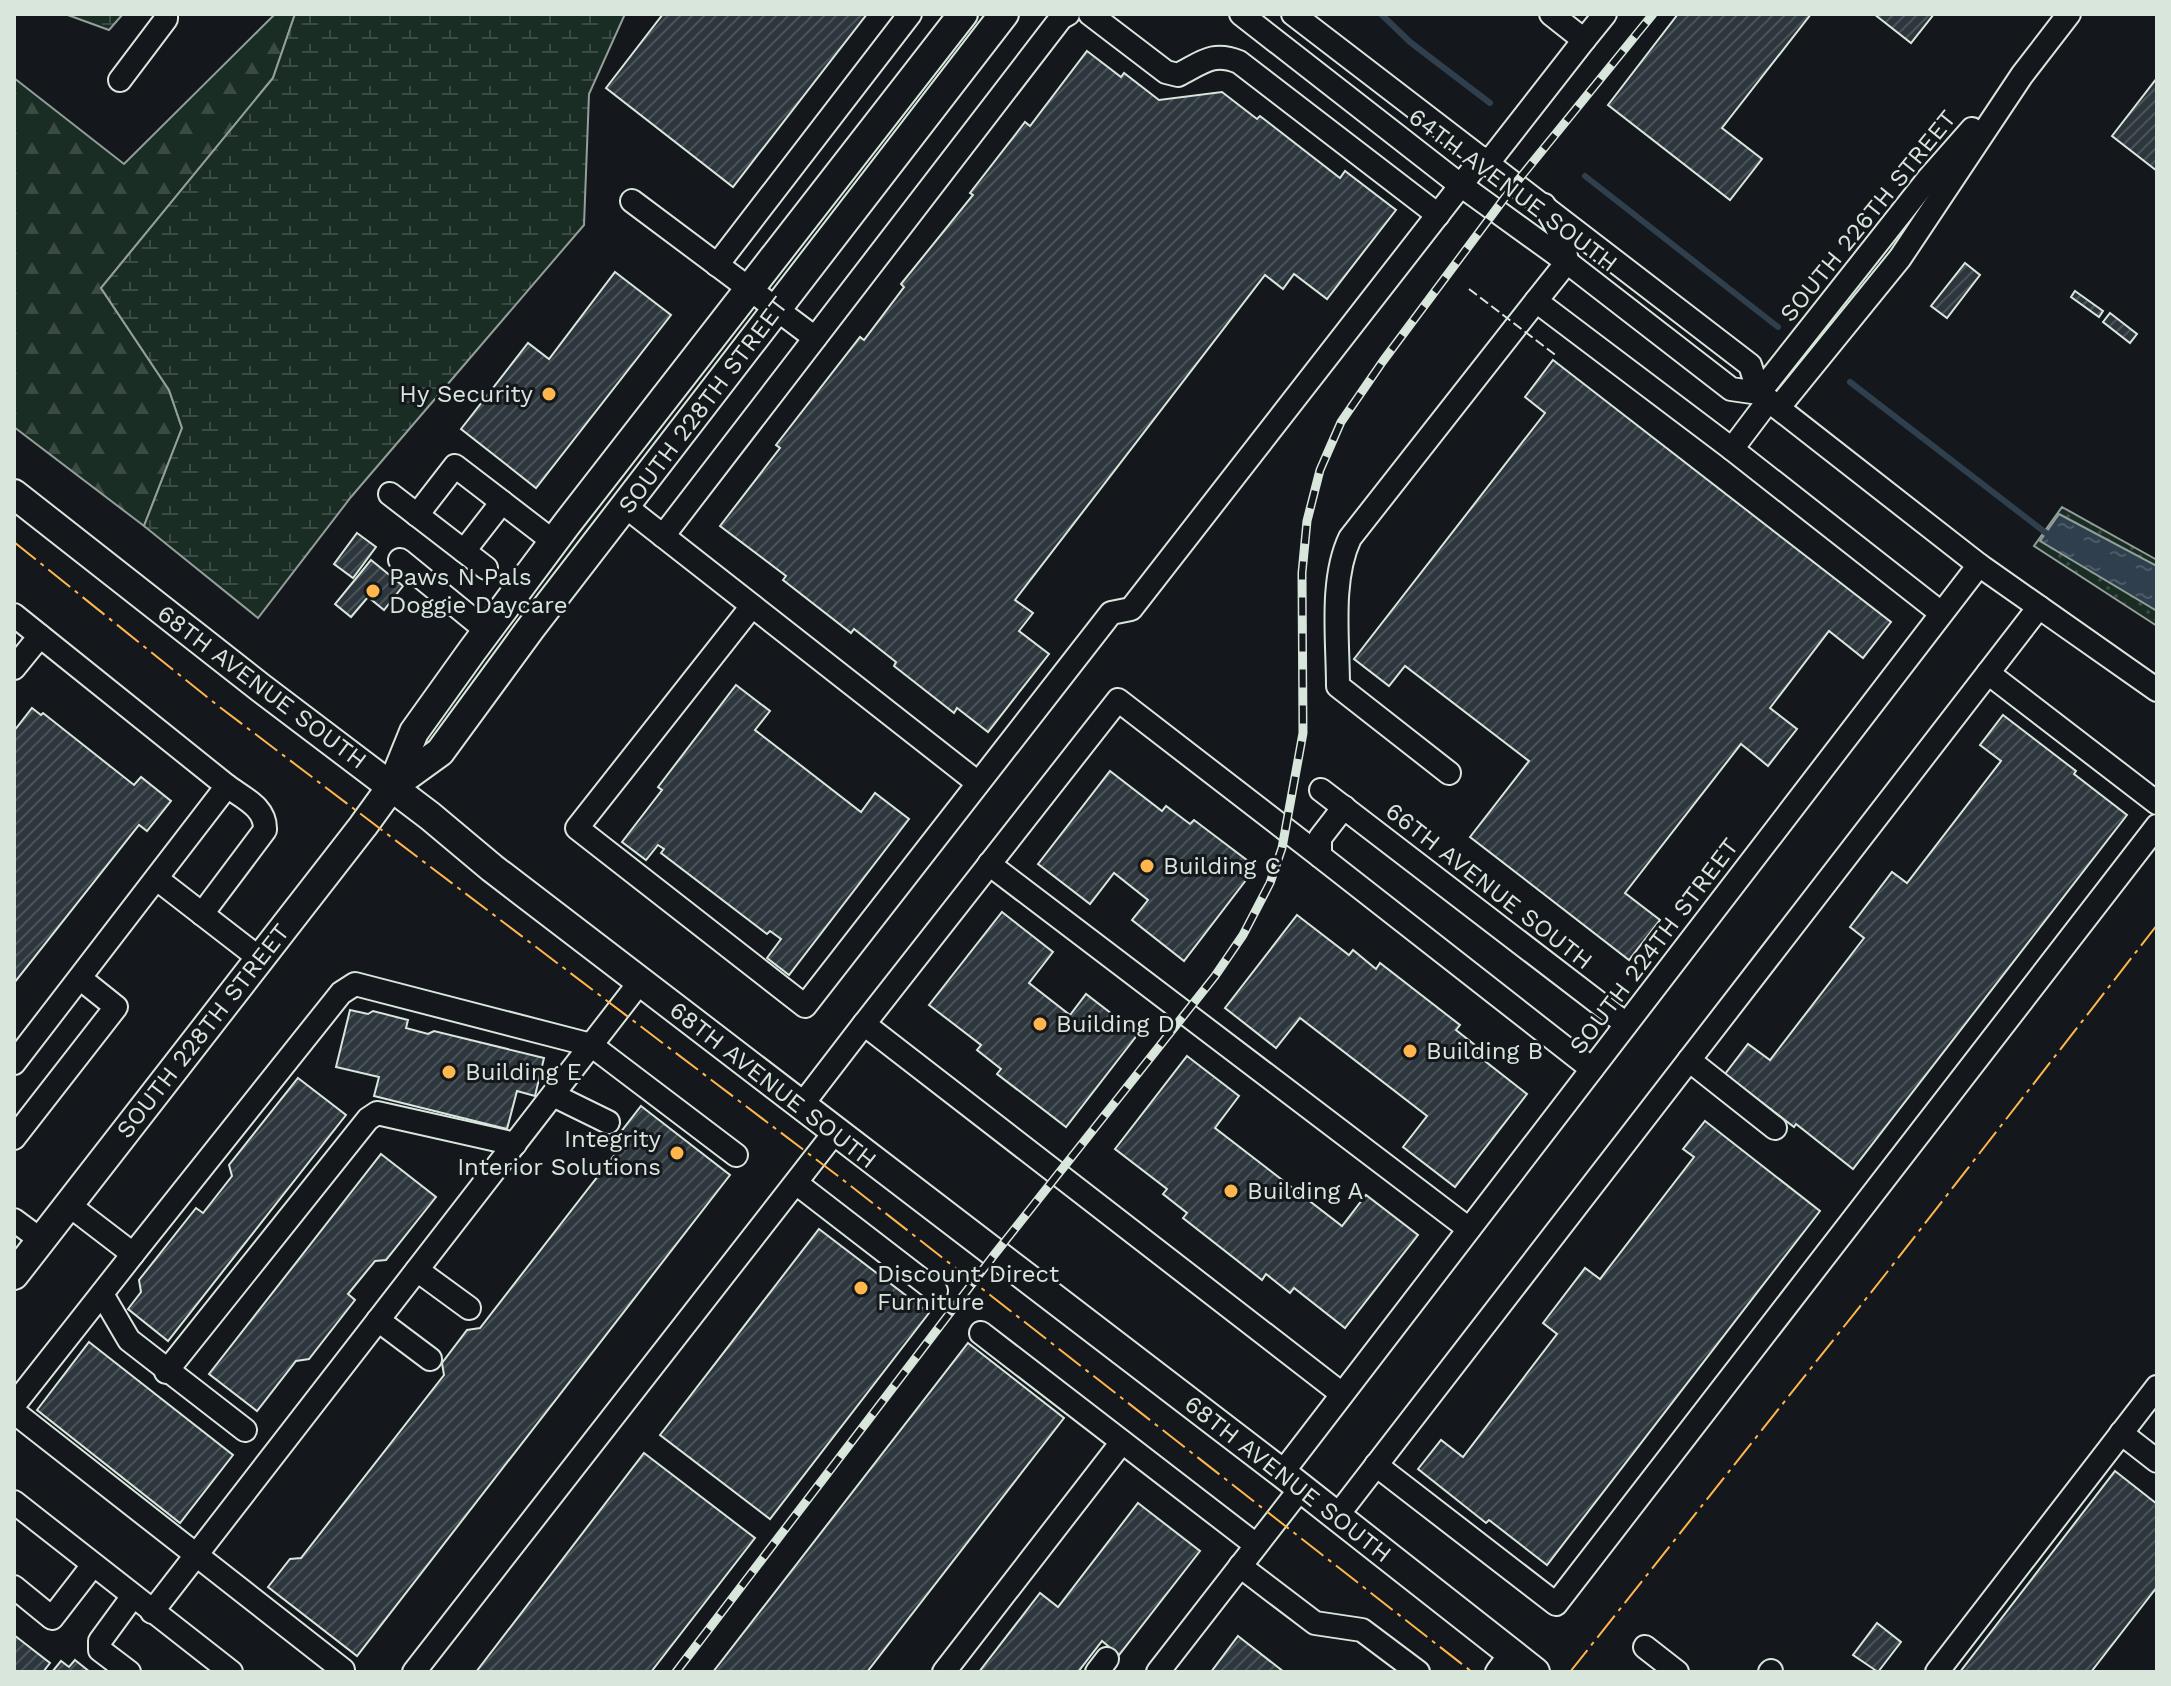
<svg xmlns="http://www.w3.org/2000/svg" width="2171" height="1686" font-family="'Work Sans',sans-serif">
	<defs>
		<pattern id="green-dots" width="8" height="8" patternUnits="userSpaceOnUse" patternTransform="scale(2)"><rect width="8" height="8" fill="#1a2d24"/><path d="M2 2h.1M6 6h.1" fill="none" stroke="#3b4b43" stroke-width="1.8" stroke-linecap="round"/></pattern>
		<pattern id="forest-firs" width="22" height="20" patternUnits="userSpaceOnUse" patternTransform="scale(2)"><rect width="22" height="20" fill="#1a2d24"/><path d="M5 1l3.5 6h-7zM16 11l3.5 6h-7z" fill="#3b4b43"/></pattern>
		<pattern id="wetland-marsh" width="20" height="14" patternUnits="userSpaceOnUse" patternTransform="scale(2)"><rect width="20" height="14" fill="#1a2d24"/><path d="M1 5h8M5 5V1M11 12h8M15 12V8" fill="none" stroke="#3b4b43"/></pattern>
		<pattern id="water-ripples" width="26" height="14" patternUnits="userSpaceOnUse" patternTransform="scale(2)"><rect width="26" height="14" fill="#2f3f4d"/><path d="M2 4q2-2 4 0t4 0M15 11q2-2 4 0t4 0" fill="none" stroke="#4c5b66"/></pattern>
		<pattern id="building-hatch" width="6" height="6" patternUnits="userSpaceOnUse" patternTransform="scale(2)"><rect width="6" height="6" fill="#2c363c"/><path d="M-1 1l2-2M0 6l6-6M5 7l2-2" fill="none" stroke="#4a5358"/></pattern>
	</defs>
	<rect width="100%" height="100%" fill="#14181c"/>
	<polygon fill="url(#green-dots)" stroke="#939e99" stroke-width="2" points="2062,507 2157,560 2157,626 2034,546"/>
	<polygon fill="url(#forest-firs)" stroke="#939e99" stroke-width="2" points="275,14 295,14 273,78 101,288 169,390 182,428 144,526 14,427 14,78 124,164"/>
	<g fill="url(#wetland-marsh)" stroke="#939e99" stroke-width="2">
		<polygon points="65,14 123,14 109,30"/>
		<polygon points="295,14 625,14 589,94 584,225 351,497 258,618 144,526 182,428 169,390 101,288 273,78"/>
	</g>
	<polygon fill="url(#water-ripples)" stroke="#939e99" stroke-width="2" points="2059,514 2157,566 2157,611 2040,541"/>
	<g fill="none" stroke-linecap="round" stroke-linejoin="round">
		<g stroke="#2f3f4d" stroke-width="6">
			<polyline points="1381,14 1410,42 1490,103"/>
			<polyline points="1585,176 1778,327"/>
			<polyline points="1850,382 2046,533"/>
		</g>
	</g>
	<g fill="url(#building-hatch)" stroke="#d8e6dc" stroke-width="2">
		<polygon points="663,14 867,14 733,187 606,88"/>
		<polygon points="1678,14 1811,14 1722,128 1762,159 1730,200 1608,105"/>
		<polygon points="1874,14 1934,14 1911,43"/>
		<polygon points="1087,51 1121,77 1124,73 1159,100 1222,92 1257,119 1260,116 1340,178 1345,171 1396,210 1327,299 1294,274 1283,289 1265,275 1015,600 1033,613 1019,631 1049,654 988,732 957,708 954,713 894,666 896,662 854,629 851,633 783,580 786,576 720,526 780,448 776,445 860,337 864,340 904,287 901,284 973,195 970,193 1025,122 1030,126"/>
		<polygon points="2157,78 2157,171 2112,136"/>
		<polygon points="1965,263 1980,275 1947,318 1931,306"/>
		<polygon points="615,272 671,315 536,488 461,429 528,343 549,359"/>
		<polygon points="2075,291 2103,311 2099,317 2071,297"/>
		<polygon points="2110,313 2137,334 2130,343 2103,322"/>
		<polygon points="1553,360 1891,622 1863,658 1829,631 1770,708 1797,729 1768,766 1741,744 1625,893 1660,920 1629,960 1470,837 1529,761 1405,666 1389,686 1354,659 1545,413 1525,397"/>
		<polygon points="357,533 376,547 353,578 334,564"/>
		<polygon points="371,560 403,586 384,610 368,597 351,617 335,604"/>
		<polygon points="736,685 770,711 755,730 861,812 875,793 909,819 789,975 767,958 781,939 770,931 767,934 661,853 664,849 658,845 646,860 622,842 662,790 658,787"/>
		<polygon points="32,708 41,715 43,713 134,785 141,777 171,801 147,831 139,825 14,983 14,731"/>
		<polygon points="2003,715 2076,771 2074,774 2127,815 1853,1169 1796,1124 1794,1127 1725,1074 1748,1044 1770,1060 1864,938 1850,927 1892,872 1907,883 2001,761 1980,745"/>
		<polygon points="1110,771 1162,811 1166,806 1190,824 1194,820 1256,867 1184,961 1132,920 1148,900 1114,873 1090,904 1038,864"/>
		<polygon points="1002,912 1053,952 1029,983 1070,1015 1086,994 1138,1034 1066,1127 997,1074 1001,1069 977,1050 981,1045 929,1005"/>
		<polygon points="1297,915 1349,955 1353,950 1376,969 1380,963 1460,1025 1456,1030 1480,1049 1476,1054 1527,1094 1455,1187 1403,1147 1427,1116 1300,1018 1276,1048 1225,1008"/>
		<polygon points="350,1010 368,1014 373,1011 408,1020 406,1028 428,1034 434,1031 544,1058 535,1096 517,1091 507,1129 374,1096 379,1077 336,1067"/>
		<polygon points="1187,1056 1239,1096 1215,1128 1342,1226 1366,1195 1418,1235 1345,1328 1294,1288 1290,1293 1266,1274 1262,1280 1183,1218 1187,1213 1163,1194 1167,1189 1115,1149"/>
		<polygon points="298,1078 346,1115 168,1341 128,1309 141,1292 139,1280 196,1208 203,1213 232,1176 229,1165"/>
		<polygon points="641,1106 730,1175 357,1656 268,1587 290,1559 301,1558 444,1375 442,1363 467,1330 480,1328 622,1145 620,1133"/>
		<polygon points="1705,1121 1820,1211 1547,1565 1489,1520 1486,1523 1418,1469 1441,1440 1463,1457 1557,1334 1543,1323 1585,1268 1600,1279 1694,1157 1683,1149"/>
		<polygon points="381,1154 436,1197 386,1260 375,1261 348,1294 355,1300 309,1359 296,1361 257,1411 209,1374"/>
		<polygon points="819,1229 929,1313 770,1519 660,1435"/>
		<polygon points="89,1342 233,1455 180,1523 37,1410"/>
		<polygon points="968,1343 1064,1418 867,1672 713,1672"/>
		<polygon points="644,1453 755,1538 651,1672 476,1672"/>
		<polygon points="2115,1471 2157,1504 2157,1587 2091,1672 1960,1672"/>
		<polygon points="1138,1503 1200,1551 1119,1655 1102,1641 1078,1672 979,1672 1040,1593 1058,1607"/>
		<polygon points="1877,1623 1901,1642 1878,1672 1853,1655"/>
		<polygon points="14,1635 50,1663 43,1672 14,1672"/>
		<polygon points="1238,1636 1284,1672 1211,1672"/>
		<polygon points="75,1660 90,1672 52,1672 61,1661 69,1667"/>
	</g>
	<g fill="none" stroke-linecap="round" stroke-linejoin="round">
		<defs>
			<g id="minor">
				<path d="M1090,14L1166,72L1178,75C1202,63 1212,51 1239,62L1438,215"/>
				<polyline points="1241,14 1455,181 1567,262 1731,389 1759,393 1979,565 2157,690"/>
				<polyline points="1293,14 1750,365 1759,393"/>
				<polyline points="1551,14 1584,40 1605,14"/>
				<polyline points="120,80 166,19 166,14"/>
				<polyline points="1488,163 1584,40"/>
				<polyline points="632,201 815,338"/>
				<path d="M1544,205C1556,224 1564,239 1567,262L1536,301L1732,449L1941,613"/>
				<polyline points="717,265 910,14"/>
				<polyline points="1759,393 1928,179 1972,129"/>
				<polyline points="1779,407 1900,258 2022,75 2069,14"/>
				<polyline points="1732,449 1769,400"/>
				<polyline points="390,494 486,568"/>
				<polyline points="625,506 978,783"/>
				<polyline points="417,515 455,466 554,542"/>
				<polyline points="663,536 1061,18 1068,14"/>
				<polyline points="464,551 502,502"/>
				<polyline points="400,560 487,631"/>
				<polyline points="752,606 577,828 805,1006 1111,613 1131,609 1482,158"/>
				<polyline points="14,615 227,786 14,1063"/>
				<polyline points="14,668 40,636"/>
				<polyline points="1988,673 2157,803"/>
				<path d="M1449,773L1338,686C1338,640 1330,580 1350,538L1536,301"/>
				<polyline points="1321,790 1626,1024"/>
				<polyline points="1344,807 1320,838 1320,856 1592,1069"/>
				<polyline points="989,864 1469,1229"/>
				<polyline points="157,879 259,958"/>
				<path d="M202,914L265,830C266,807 243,798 227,786"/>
				<polyline points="864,1024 1118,700 1320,856"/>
				<polyline points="1689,1060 1775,1128"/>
				<polyline points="553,1095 608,1122"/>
				<polyline points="801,1106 864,1024 1342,1394"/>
				<polyline points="14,1138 116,1007 81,979"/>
				<polyline points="796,1183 936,1291"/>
				<polyline points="14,1220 41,1240"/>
				<polyline points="133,1254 341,993 355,984 591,1045 736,1155"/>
				<polyline points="417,1270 469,1308"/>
				<polyline points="102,1294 129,1340 245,1430"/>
				<polyline points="378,1320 430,1359"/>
				<polyline points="981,1333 1256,1545"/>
				<polyline points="166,1372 368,1119 377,1113 515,1144"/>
				<polyline points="14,1405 133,1254 69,1205"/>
				<polyline points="14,1412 343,1670"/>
				<polyline points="2121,1433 2157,1461"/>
				<polyline points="1376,1465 1556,1604 2157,826"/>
				<polyline points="1282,1473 1979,565"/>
				<polyline points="14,1502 231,1672"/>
				<polyline points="1337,1516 2039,607"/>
				<polyline points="1240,1566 1315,1623 1362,1630 1418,1672"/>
				<polyline points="14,1587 52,1618 93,1565"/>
				<polyline points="152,1612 640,982"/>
				<polyline points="1645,1647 1677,1672"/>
				<polyline points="129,1672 100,1650 100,1641 133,1596"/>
				<polyline points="414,1672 835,1132"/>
				<polyline points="944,1672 1122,1442"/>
				<polyline points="1097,1672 1107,1659"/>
				<polyline points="1158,1672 1301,1488"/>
				<polyline points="1497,1672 1511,1653"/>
				<polyline points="1770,1672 1771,1671"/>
				<polyline points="1937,1672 2157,1387"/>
			</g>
			<g id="major">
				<polyline points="14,494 261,688 430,816 492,868 1282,1473 1535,1672"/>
				<polyline points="393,786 440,752 530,629 1004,14"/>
				<polyline points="14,1275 363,826 392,786 414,732 472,651 566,525 963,14"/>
			</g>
		</defs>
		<use href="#minor" stroke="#d8e6dc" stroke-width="26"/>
		<use href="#major" stroke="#d8e6dc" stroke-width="32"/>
		<use href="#minor" stroke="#14181c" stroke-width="22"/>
		<use href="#major" stroke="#14181c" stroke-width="28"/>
		<defs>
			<polyline id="rail" points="676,1672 994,1255 1215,976 1243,935 1270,883 1282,848 1303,733 1302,573 1307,521 1320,470 1341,422 1383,361 1515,184 1653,14"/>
		</defs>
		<use href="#rail" stroke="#d8e6dc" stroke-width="9"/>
		<use href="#rail" stroke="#14181c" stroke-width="6" stroke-dasharray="18" stroke-linecap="butt"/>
		<polyline stroke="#d8e6dc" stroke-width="2" stroke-dasharray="10 4" stroke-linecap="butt" points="1469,289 1558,357"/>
		<g stroke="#ffb74d" stroke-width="2" stroke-dasharray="28 6 4 6" stroke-linecap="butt">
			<polyline points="14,542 217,705 838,1176 1472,1672"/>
			<polyline points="1570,1672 1888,1271 2157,925"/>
		</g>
	</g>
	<g fill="#ffb74d" stroke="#14181c" stroke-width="3">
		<circle cx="549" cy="394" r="8"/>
		<circle cx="373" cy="591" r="8"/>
		<circle cx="1147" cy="866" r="8"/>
		<circle cx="1040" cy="1024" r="8"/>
		<circle cx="1410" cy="1051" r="8"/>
		<circle cx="449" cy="1072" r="8"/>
		<circle cx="677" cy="1153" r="8"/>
		<circle cx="1231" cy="1191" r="8"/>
		<circle cx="861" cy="1288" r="8"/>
	</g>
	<g text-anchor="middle" stroke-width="6" stroke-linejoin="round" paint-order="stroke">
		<g font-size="24" fill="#d8e6dc" stroke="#14181c">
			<text transform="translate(1513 190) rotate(37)" y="8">64TH AVENUE SOUTH</text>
			<text transform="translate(1868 216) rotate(-51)" y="8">SOUTH 226TH STREET</text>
			<text transform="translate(703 405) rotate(-53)" y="8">SOUTH 228TH STREET</text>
			<text transform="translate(262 687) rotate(37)" y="8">68TH AVENUE SOUTH</text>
			<text transform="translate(1489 886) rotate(38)" y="8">66TH AVENUE SOUTH</text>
			<text transform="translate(1654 946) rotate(-53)" y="8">SOUTH 224TH STREET</text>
			<text transform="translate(203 1031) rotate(-52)" y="8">SOUTH 228TH STREET</text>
			<text transform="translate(773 1085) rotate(38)" y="8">68TH AVENUE SOUTH</text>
			<text transform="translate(1288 1479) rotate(38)" y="8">68TH AVENUE SOUTH</text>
		</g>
		<g font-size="24" fill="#d8e6dc" stroke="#14181c" text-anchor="start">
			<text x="533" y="402" text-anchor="end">Hy Security</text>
			<text x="389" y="585">Paws N Pals<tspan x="389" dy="28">Doggie Daycare</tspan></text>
			<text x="1163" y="874">Building C</text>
			<text x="1056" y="1032">Building D</text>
			<text x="1426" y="1059">Building B</text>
			<text x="465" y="1080">Building E</text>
			<text x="661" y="1147" text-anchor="end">Integrity<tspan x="661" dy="28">Interior Solutions</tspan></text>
			<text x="1247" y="1199">Building A</text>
			<text x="877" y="1282">Discount Direct<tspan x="877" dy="28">Furniture</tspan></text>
		</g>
	</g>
	<rect width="2171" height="1686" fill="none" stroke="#d8e6dc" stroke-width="32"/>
</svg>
